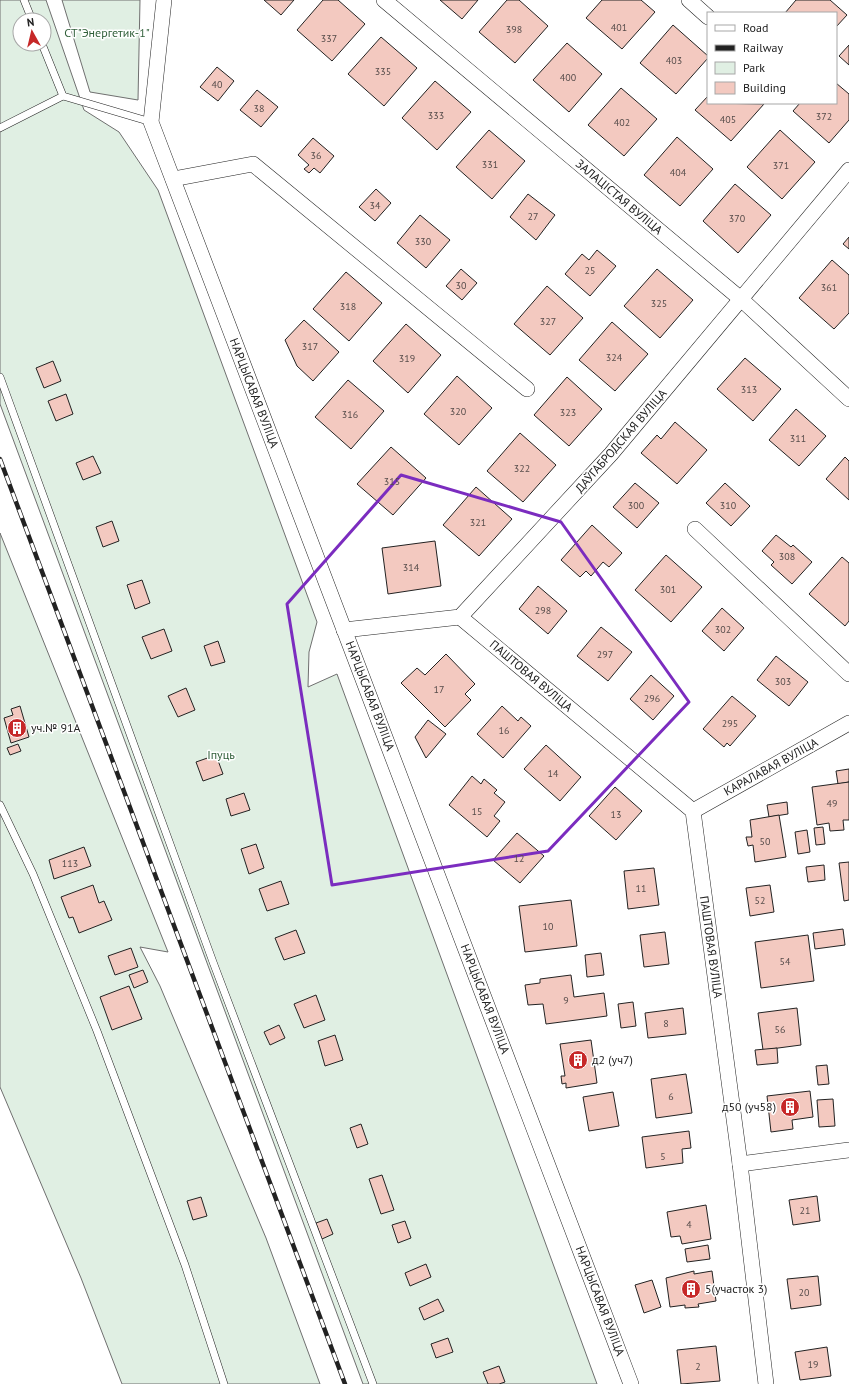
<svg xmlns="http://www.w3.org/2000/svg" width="849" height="1384" font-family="'PT Sans',sans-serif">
	<rect width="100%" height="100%" fill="#fff"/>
	<g fill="#e0efe3" stroke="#6f6f6f" fill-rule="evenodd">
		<path d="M0,0H46L84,110L119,132L158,190L317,622L309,652L308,687L337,674L597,1384H363L0,404ZM20,20H44V44H20Z"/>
		<polygon points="62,0 140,0 138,100 90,92"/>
		<polygon points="0,533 168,952 140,947 160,986 266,1238 320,1384 122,1384 81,1278 0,1087"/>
	</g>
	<g fill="#f3c9c0" stroke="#222">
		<polygon points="264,0 294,0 281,15"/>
		<polygon points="323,0 338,0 365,24 332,61 297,30"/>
		<polygon points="440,0 478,0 462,19"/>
		<polygon points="507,0 519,0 548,26 515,63 479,32"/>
		<polygon points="602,0 641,0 655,12 622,49 586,18"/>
		<polygon points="796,0 830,0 847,15 836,27 836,13 785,13"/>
		<polygon points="673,25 708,56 708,58 676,94 640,63"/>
		<polygon points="381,37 417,68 384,106 348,74"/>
		<polygon points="567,43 602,74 569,112 533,80"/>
		<polygon points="849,45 849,65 839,56"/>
		<polygon points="217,67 234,81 218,101 200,87"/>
		<polygon points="435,81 471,112 437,150 402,118"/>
		<polygon points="836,83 849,94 849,120 829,143 793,111 800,103 836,103"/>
		<polygon points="621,88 657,119 624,156 588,125"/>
		<polygon points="257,90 278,107 261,127 240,110"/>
		<polygon points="708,96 708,103 764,104 731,141 695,110"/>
		<polygon points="489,130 525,161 492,199 456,167"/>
		<polygon points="780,130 815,162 782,199 747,167"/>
		<polygon points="677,137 713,169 680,206 644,175"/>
		<polygon points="313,138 334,156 320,173 314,168 309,173 304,169 309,165 298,155"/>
		<polygon points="735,184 771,215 738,253 703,221"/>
		<polygon points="376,189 391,203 375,221 359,207"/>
		<polygon points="528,194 555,215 536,240 510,217"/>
		<polygon points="420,215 450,240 426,268 397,243"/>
		<polygon points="849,237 849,249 843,244"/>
		<polygon points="597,250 616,266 590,296 565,274 582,254 589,260"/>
		<polygon points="832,260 849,275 849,313 834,329 799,298"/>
		<polygon points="461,269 477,283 462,300 446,286"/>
		<polygon points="657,269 693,300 660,338 624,306"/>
		<polygon points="346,272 382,303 349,341 313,309"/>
		<polygon points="547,286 583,318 550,355 514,324"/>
		<polygon points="304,320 339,352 313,381 297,366 285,340"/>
		<polygon points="612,322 648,354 615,391 579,360"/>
		<polygon points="406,324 441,355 408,393 373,361"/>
		<polygon points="745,358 781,389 753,421 717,389"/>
		<polygon points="53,361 61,381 44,388 36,368"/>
		<polygon points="457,376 492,408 459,445 424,414"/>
		<polygon points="567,377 602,409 569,446 534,415"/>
		<polygon points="348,380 384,411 351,449 315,417"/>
		<polygon points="66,394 73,414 56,421 48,401"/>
		<polygon points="796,409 826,436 799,466 769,440"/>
		<polygon points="675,422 707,450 677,484 641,453 657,435 661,439"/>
		<polygon points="520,433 556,465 523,502 487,471"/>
		<polygon points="391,447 426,478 393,515 357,484"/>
		<polygon points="93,456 101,473 83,480 76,463"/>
		<polygon points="845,457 849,461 849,500 826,479"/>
		<polygon points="635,483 659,503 637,528 613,507"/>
		<polygon points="725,483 750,506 731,526 706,503"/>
		<polygon points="476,487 512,519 479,556 443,525"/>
		<polygon points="112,521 119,541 103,547 96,527"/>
		<polygon points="592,525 622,553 609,567 603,562 591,576 586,571 580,577 561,560"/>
		<polygon points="776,535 791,547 793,545 812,562 792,584 771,565 774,562 762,551"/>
		<polygon points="435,541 441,586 388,594 382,548"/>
		<polygon points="666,555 702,587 671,622 635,590"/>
		<polygon points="842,557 849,563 849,621 845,626 809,594"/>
		<polygon points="142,580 150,603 135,609 127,585"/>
		<polygon points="538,586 567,611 548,634 519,609"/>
		<polygon points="722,608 744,628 724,651 702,631"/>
		<polygon points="601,627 632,652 608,681 577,656"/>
		<polygon points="164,629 172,651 151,659 142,637"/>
		<polygon points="218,641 225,662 211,666 204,646"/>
		<polygon points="446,654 475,684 465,694 471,700 445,727 401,683 417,668 425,675"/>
		<polygon points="776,656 808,682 789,706 757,680"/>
		<polygon points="651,675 674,696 653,720 630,699"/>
		<polygon points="186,688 195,710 178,717 168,696"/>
		<polygon points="732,696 756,716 730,746 727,743 724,747 703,729"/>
		<polygon points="20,706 29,737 11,743 4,718 13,715 11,709"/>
		<polygon points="502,706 518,721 521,717 531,726 503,758 477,734"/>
		<polygon points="428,720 446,734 426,758 415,737"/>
		<polygon points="18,744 21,751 10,755 7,748"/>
		<polygon points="546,745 581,777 560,801 524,769"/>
		<polygon points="216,755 223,774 203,781 196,762"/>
		<polygon points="849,769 849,782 838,784 836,771"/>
		<polygon points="472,776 481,784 484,779 497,790 494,793 505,802 494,816 500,821 487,837 449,805"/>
		<polygon points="849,782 849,820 843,820 844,830 830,831 829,823 817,825 812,787"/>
		<polygon points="615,787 642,811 616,840 589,816"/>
		<polygon points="244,793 250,810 231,816 226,799"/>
		<polygon points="787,802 788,814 769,817 767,805"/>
		<polygon points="779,815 786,857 755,862 753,845 748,846 746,837 752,837 750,820"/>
		<polygon points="823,827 825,844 816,845 814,828"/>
		<polygon points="807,830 810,852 798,854 795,832"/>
		<polygon points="517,833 544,856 520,883 493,860"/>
		<polygon points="256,844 264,868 249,874 241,849"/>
		<polygon points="84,847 91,866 54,879 49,860"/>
		<polygon points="849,862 849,900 844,901 839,863"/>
		<polygon points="824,865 825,880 808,882 806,867"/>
		<polygon points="654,868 659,905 628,909 624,871"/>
		<polygon points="281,881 289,904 267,911 259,889"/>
		<polygon points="93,885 99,903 104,901 112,920 79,933 73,917 69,918 61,897"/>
		<polygon points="770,885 774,912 750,916 746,888"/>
		<polygon points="571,900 577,946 525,952 519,906"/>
		<polygon points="843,929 845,945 815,949 813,933"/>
		<polygon points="296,930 305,953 284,960 275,938"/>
		<polygon points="665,932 669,964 644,967 640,935"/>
		<polygon points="808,935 814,981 761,988 755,942"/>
		<polygon points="131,948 138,967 115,975 108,956"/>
		<polygon points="601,953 604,975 587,977 585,955"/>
		<polygon points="143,970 148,982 134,988 129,975"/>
		<polygon points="571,975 574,997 604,993 607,1016 546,1024 543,1004 528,1005 525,985 540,983 540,979"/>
		<polygon points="129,986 142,1019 112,1030 100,997"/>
		<polygon points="316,995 325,1020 304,1028 294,1004"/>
		<polygon points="633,1002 636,1026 621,1028 618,1004"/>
		<polygon points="683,1008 686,1034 648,1038 645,1013"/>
		<polygon points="797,1008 801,1045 763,1050 758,1013"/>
		<polygon points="279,1025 285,1038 270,1045 264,1032"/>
		<polygon points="335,1035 343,1060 325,1066 318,1041"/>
		<polygon points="591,1040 597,1083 566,1088 566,1083 562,1084 561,1076 565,1076 560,1044"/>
		<polygon points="777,1048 778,1063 757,1065 755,1050"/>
		<polygon points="827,1065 829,1084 818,1085 816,1066"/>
		<polygon points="686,1074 692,1113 656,1118 651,1079"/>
		<polygon points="810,1091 813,1117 792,1120 793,1129 771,1132 767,1096"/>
		<polygon points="613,1092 619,1126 589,1131 583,1097"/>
		<polygon points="833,1099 835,1126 819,1127 817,1100"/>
		<polygon points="361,1124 368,1144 357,1148 350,1128"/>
		<polygon points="689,1131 691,1148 682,1149 683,1163 646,1168 642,1137"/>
		<polygon points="382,1175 394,1210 381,1214 369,1179"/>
		<polygon points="817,1196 820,1221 793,1225 789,1200"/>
		<polygon points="201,1197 207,1216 193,1220 187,1201"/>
		<polygon points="706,1205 711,1239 682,1244 680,1236 671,1237 667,1212"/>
		<polygon points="327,1219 333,1234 322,1239 316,1223"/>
		<polygon points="405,1221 411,1238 398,1243 392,1225"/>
		<polygon points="708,1245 710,1259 687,1262 685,1249"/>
		<polygon points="426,1264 431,1277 410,1286 405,1273"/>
		<polygon points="694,1271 694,1274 712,1271 716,1301 698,1304 699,1307 685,1308 685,1305 670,1307 666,1278"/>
		<polygon points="818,1276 821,1305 791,1309 787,1279"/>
		<polygon points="652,1280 661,1307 644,1313 635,1285"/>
		<polygon points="438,1299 444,1311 424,1320 419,1308"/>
		<polygon points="448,1338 453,1352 436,1358 431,1344"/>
		<polygon points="716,1346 720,1381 681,1384 677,1350"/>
		<polygon points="827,1347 831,1376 800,1380 795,1352"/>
		<polygon points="499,1366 505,1382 499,1384 488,1384 483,1372"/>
	</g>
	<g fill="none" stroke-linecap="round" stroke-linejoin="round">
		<defs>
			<g id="lane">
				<polyline points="24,0 32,20"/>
				<polyline points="42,44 63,96 151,122"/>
				<polyline points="0,128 63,96"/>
				<polyline points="0,377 213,962 373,1384"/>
				<polyline points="0,805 33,874 97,1031 185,1265 224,1384"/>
			</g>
			<g id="street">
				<polyline points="164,0 151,122 631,1384"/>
				<polyline points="384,0 742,300 849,399"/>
				<polyline points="689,0 708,17"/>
				<polyline points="173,179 253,164 527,389"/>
				<polyline points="695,529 849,674"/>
				<polyline points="460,617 693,811 740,1164 766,1384"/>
				<polyline points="344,630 460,617 611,454 849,170"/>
				<polyline points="693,811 849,723"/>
				<polyline points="740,1164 849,1150"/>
			</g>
		</defs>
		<use href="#lane" stroke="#222" stroke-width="8"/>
		<use href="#street" stroke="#222" stroke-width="16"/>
		<use href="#lane" stroke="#fff" stroke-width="7"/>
		<use href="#street" stroke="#fff" stroke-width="15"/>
		<defs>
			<polyline id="rail" points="0,459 345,1384"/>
		</defs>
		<use href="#rail" stroke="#222" stroke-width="4.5"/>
		<use href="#rail" stroke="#fff" stroke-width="3" stroke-dasharray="9" stroke-linecap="butt"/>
	</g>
	<path fill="none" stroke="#7b2cbf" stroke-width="3" stroke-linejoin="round" d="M401,475L561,522L689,702L548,851L332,885L287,604Z"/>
	<defs>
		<symbol id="building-disc" viewBox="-11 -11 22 22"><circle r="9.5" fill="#c62828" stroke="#fff"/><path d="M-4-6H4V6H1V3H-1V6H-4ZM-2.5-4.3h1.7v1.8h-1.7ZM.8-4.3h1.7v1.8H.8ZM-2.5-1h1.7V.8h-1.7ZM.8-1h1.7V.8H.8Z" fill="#fff"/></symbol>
	</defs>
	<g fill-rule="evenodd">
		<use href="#building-disc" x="6" y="717" width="22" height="22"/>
		<use href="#building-disc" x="567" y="1049" width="22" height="22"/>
		<use href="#building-disc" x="779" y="1096" width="22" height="22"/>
		<use href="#building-disc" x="680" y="1278" width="22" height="22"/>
	</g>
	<g text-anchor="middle" stroke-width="3" stroke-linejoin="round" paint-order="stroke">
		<g font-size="10" fill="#564c4a">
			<text x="619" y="31">401</text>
			<text x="514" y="33">398</text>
			<text x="329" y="42">337</text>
			<text x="674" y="64">403</text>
			<text x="383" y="75">335</text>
			<text x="568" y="81">400</text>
			<text x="217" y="88">40</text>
			<text x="259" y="112">38</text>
			<text x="436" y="119">333</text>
			<text x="824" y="120">372</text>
			<text x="728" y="123">405</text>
			<text x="622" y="126">402</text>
			<text x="316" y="159">36</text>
			<text x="490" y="168">331</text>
			<text x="781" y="169">371</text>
			<text x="678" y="176">404</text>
			<text x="375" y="209">34</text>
			<text x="533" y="220">27</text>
			<text x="737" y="222">370</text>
			<text x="423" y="245">330</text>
			<text x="590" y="274">25</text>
			<text x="461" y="289">30</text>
			<text x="829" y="291">361</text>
			<text x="659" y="307">325</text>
			<text x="348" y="310">318</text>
			<text x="548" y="325">327</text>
			<text x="310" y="350">317</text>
			<text x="614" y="361">324</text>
			<text x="407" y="362">319</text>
			<text x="749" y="393">313</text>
			<text x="458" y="415">320</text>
			<text x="568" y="416">323</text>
			<text x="350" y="418">316</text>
			<text x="798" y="442">311</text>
			<text x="522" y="472">322</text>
			<text x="392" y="485">315</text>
			<text x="636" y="509">300</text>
			<text x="728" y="509">310</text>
			<text x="478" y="526">321</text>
			<text x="787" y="560">308</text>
			<text x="411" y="571">314</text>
			<text x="668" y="593">301</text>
			<text x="543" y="614">298</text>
			<text x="723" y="633">302</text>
			<text x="605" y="658">297</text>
			<text x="783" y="685">303</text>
			<text x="439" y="693">17</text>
			<text x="652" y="702">296</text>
			<text x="730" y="727">295</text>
			<text x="504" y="734">16</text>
			<text x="553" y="777">14</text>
			<text x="832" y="807">49</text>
			<text x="477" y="815">15</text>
			<text x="616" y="818">13</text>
			<text x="765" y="845">50</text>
			<text x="519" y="862">12</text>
			<text x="70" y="867">113</text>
			<text x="641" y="892">11</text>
			<text x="760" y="904">52</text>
			<text x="548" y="930">10</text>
			<text x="785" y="965">54</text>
			<text x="566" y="1004">9</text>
			<text x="666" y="1027">8</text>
			<text x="780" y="1033">56</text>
			<text x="671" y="1100">6</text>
			<text x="663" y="1160">5</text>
			<text x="805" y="1214">21</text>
			<text x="689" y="1228">4</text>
			<text x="804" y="1296">20</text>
			<text x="813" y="1368">19</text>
			<text x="698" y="1370">2</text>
		</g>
		<g font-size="12" fill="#2f5e38" stroke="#fff">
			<text x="107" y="37">СТ"Энергетик-1"</text>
			<text x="221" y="759">Іпуць</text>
		</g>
		<g font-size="12" fill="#222" stroke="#fff">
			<text transform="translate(619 197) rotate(40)" y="4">ЗАЛАЦІСТАЯ ВУЛІЦА</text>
			<text transform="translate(254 393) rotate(69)" y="4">НАРЦЫСАВАЯ ВУЛІЦА</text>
			<text transform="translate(621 441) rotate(-49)" y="4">ДАЎГАБРОДСКАЯ ВУЛІЦА</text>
			<text transform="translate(531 676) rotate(40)" y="4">ПАШТОВАЯ ВУЛІЦА</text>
			<text transform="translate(370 696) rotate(69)" y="4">НАРЦЫСАВАЯ ВУЛІЦА</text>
			<text transform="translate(771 767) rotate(-29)" y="4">КАРАЛАВАЯ ВУЛІЦА</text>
			<text transform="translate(711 947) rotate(82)" y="4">ПАШТОВАЯ ВУЛІЦА</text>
			<text transform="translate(485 999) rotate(69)" y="4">НАРЦЫСАВАЯ ВУЛІЦА</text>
			<text transform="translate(600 1301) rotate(69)" y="4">НАРЦЫСАВАЯ ВУЛІЦА</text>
		</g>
		<g font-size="12" fill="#222" stroke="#fff" text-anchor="start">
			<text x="31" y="732">уч.№ 91А</text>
			<text x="592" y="1064">д2 (уч7)</text>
			<text x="776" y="1111" text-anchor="end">д50 (уч58)</text>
			<text x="705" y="1293">5(участок 3)</text>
		</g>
	</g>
	<rect x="707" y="12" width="130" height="92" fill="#ffffff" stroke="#a7a7a7"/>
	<rect x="715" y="25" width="20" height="6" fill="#ffffff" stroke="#a7a7a7"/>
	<text x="743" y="32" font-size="12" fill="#222222">Road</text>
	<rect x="715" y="45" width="20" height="6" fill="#222222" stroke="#a7a7a7"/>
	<text x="743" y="52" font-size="12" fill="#222222">Railway</text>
	<rect x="715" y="62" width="20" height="12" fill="#e0efe3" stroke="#a7a7a7"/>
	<text x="743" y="72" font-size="12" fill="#222222">Park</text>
	<rect x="715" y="82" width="20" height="12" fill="#f3c9c0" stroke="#a7a7a7"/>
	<text x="743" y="92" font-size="12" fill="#222222">Building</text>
	<g transform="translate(32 32) rotate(352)"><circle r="19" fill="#ffffff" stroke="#a7a7a7"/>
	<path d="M0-3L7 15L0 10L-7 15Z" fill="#c62828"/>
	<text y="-6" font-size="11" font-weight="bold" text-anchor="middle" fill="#222222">N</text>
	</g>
</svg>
